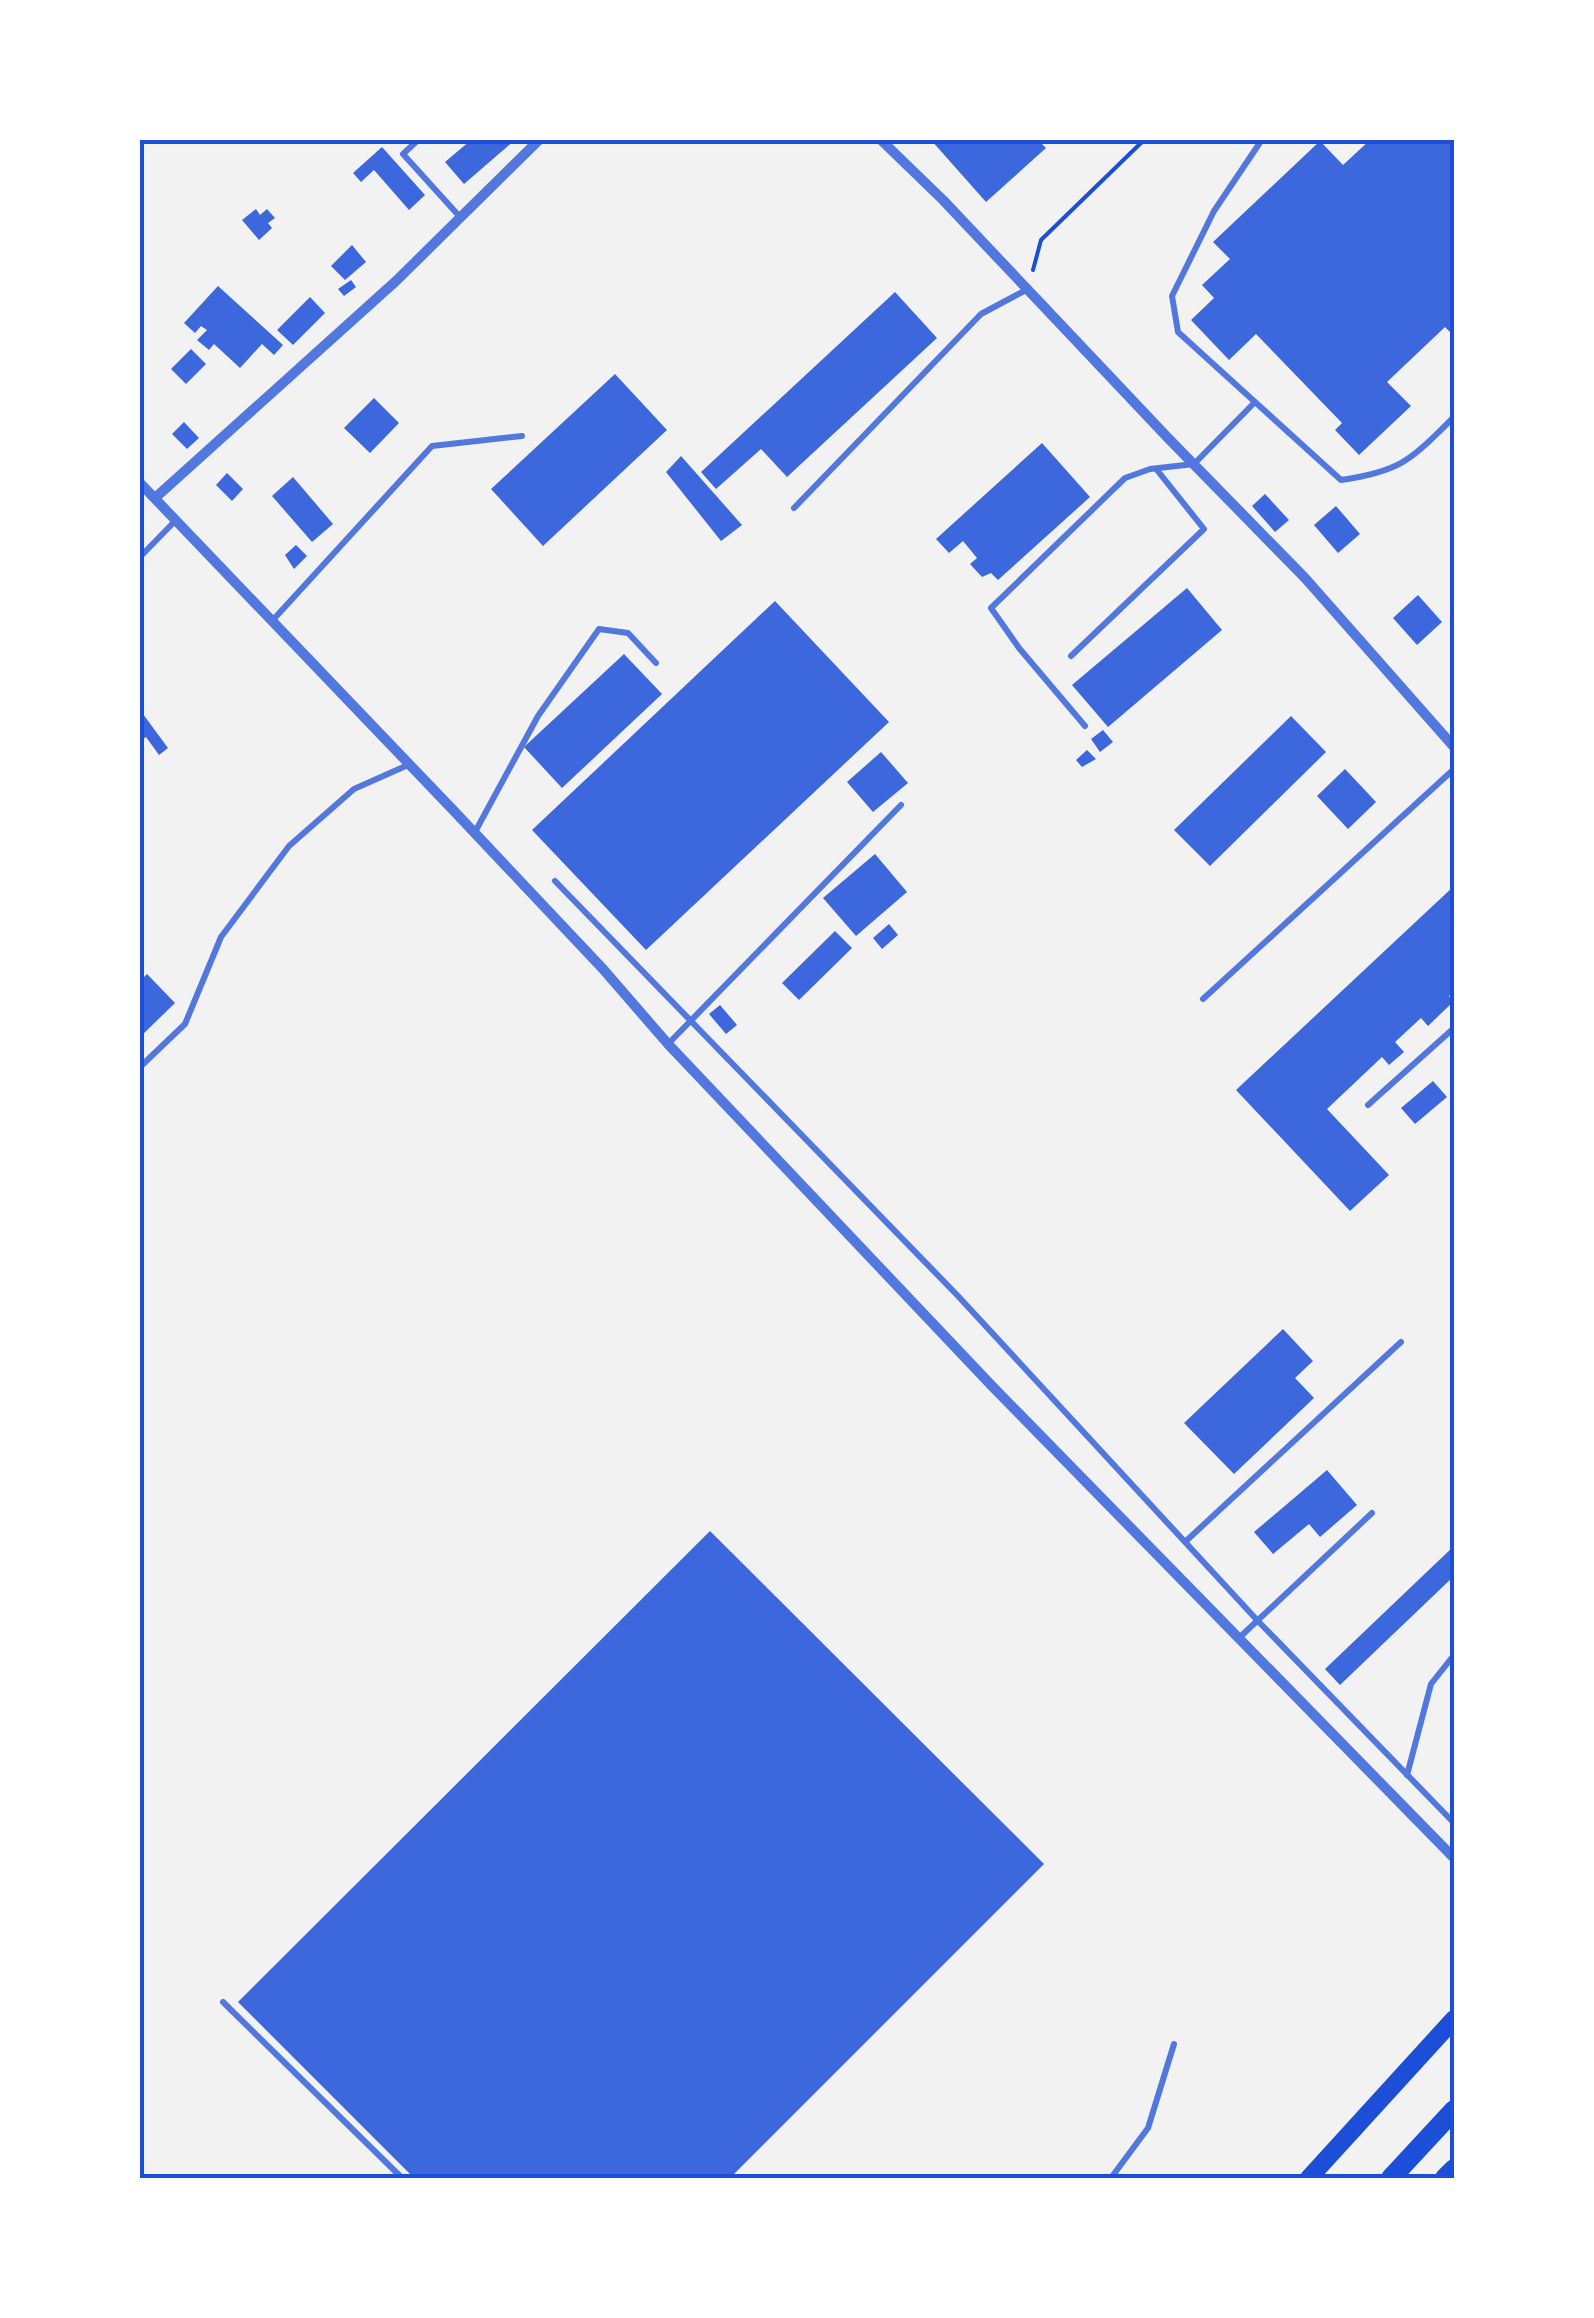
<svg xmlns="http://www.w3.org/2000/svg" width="1594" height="2318" font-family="'Fira Sans Condensed',sans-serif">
	<rect width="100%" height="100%" fill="#f2f2f2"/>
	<g fill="#3d67dc">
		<polygon points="471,140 515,140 464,184 445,162"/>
		<polygon points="931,140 1038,140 1046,148 986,202"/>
		<polygon points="1370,140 1454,140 1454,336 1445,327 1387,382 1411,406 1359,455 1335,430 1342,423 1256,334 1229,360 1191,320 1214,298 1202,285 1230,259 1213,242 1320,141 1343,165"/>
		<polygon points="382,147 425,195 409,210 374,170 361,182 353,173"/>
		<polygon points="256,209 260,215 267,209 275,218 268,223 272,228 259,240 242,220"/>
		<polygon points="352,245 366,262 345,280 331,266"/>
		<polygon points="351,280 356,287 344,296 338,289"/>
		<polygon points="218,286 283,345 274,355 262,344 240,368 214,344 209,350 197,340 207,330 201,326 195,333 184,323"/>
		<polygon points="895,292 937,338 787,477 761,449 716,489 701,472"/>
		<polygon points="310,297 325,313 293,345 277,330"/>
		<polygon points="191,349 206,364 186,384 171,369"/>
		<polygon points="615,374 667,430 543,546 491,489"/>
		<polygon points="374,398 399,423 370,453 344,428"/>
		<polygon points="184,422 199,438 187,449 172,434"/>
		<polygon points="1042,443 1090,497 998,580 991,573 982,577 970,564 977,558 963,541 949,553 936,539"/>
		<polygon points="681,456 742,525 721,541 666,472"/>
		<polygon points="227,473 243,489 232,501 216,485"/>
		<polygon points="293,477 333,524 312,542 272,496"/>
		<polygon points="1265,494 1289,520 1275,532 1252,506"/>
		<polygon points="1336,506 1360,534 1338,553 1314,525"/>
		<polygon points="296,545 307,556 294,569 285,555"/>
		<polygon points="1187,588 1222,630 1108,727 1072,685"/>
		<polygon points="1418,595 1442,622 1417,645 1393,618"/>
		<polygon points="775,601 889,722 646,950 532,830"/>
		<polygon points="624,654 662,694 562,788 524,747"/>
		<polygon points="140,710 168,748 159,755 146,737 140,741"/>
		<polygon points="1291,716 1326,752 1210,866 1174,830"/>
		<polygon points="1103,730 1113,742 1100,752 1091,739"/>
		<polygon points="1087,750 1096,759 1082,767 1076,760"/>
		<polygon points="881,752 908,783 873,812 847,782"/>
		<polygon points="1345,769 1376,802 1348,829 1317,796"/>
		<polygon points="875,854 907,892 856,936 823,898"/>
		<polygon points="1454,886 1454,991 1449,996 1453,1002 1428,1026 1421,1018 1395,1042 1404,1052 1389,1065 1382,1057 1327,1109 1389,1175 1350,1211 1236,1090"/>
		<polygon points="889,924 898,935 882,949 873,938"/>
		<polygon points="835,931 852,948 799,1000 782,983"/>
		<polygon points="147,974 175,1003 140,1037 140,981"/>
		<polygon points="720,1005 737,1025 726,1034 709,1014"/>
		<polygon points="1433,1081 1447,1097 1415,1124 1401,1108"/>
		<polygon points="1283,1329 1313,1361 1295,1378 1314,1398 1234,1474 1184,1423"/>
		<polygon points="1327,1470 1357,1505 1320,1537 1309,1524 1273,1554 1254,1532"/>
		<polygon points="710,1531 1044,1864 730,2178 414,2178 238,2002"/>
		<polygon points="1454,1546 1454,1576 1340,1685 1325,1669"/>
	</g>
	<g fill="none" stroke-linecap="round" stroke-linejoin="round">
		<polyline stroke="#1d4ed8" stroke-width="4" points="1033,270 1041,240 1144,140"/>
		<g stroke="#5277de" stroke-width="6">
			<polyline points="418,140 403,154 460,217"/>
			<path d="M1255,402L1341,480C1403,471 1411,459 1454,417"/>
			<polyline points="794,508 981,314 1026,290"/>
			<polyline points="140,557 175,521"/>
			<polyline points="272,621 432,446 522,436"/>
			<polyline points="1071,656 1204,529 1157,470"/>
			<polyline points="1085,726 1019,648 991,608 1125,478 1150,469 1194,464 1255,402 1178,332 1172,296 1214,211 1259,144"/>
			<polyline points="475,832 538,716 599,629 628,633 656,663"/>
			<polyline points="555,881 958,1296 1257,1620 1454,1823"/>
			<polyline points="1203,999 1454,769"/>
			<polyline points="669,1043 901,805"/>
			<polyline points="140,1067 185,1024 221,937 289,846 354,789 408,765"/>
			<polyline points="1368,1105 1454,1028"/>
			<polyline points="1186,1541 1401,1342"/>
			<polyline points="1240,1637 1372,1513"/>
			<polyline points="1407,1775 1431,1684 1454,1655"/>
			<polyline points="223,2002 402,2178"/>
			<polyline points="1111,2178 1148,2128 1174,2044"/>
		</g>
		<g stroke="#5277de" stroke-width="10">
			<polyline points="881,140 943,200 1168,438 1305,578 1454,747"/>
			<polyline points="140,483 454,811 603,969 668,1044 992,1386 1454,1858"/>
			<polyline points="155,498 396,281 539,140"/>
		</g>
		<polyline stroke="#1d4ed8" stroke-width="18" points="1309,2178 1454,2019"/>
		<g stroke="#1d4ed8" stroke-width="20">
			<polyline points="1391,2178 1454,2110"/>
			<polyline points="1445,2178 1454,2169"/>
		</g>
	</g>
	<rect width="1594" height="2318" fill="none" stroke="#ffffff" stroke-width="285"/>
	<rect x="142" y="142" width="1310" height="2034" fill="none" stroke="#1d4ed8" stroke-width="4"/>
</svg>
